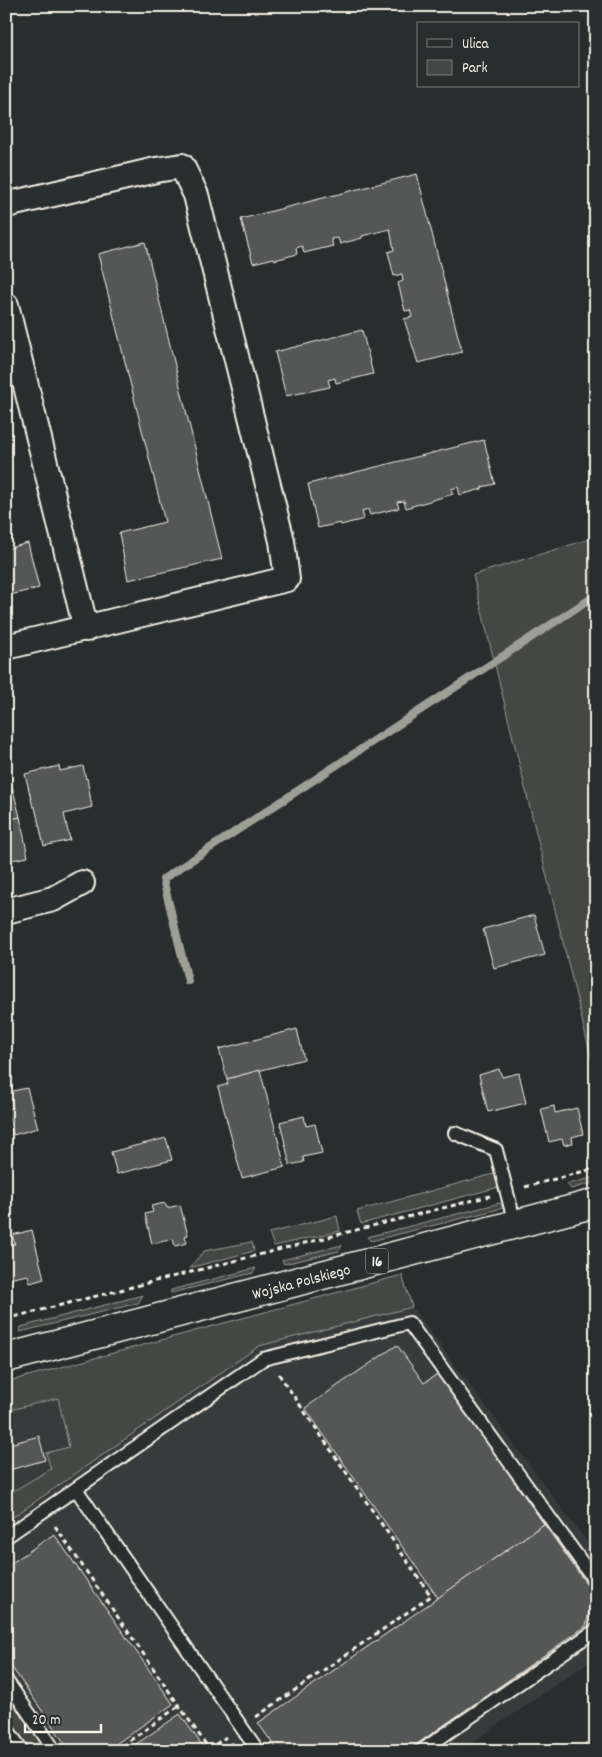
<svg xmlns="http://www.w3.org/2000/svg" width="602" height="1757" font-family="Dekko,sans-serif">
	<rect width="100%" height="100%" fill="#2a2d2e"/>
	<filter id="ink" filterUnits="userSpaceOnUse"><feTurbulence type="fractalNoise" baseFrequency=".02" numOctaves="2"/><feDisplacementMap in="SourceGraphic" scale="10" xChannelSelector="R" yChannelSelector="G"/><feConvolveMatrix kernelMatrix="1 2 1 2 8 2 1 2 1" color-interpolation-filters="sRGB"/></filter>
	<g filter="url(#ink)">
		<polygon fill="#373a3a" points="412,1307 596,1554 596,1657 460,1751 50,1751 6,1691 6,1411"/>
		<g fill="#444645" stroke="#9c9c96">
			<polygon points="596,537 596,1077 473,575"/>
			<polygon points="497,1173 499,1187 361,1224 357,1211"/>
			<polygon points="596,1177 596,1182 571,1189 567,1184"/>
			<polygon points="500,1203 503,1208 371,1241 367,1237"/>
			<polygon points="337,1216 340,1231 274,1246 269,1233"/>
			<polygon points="252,1242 254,1251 189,1268 204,1251"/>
			<polygon points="342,1245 339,1251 284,1264 282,1260"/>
			<polygon points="256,1268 253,1273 171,1293 171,1290"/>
			<polygon points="402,1275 412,1307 259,1346 6,1522 6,1495 51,1469 46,1453 69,1447 58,1398 6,1411 6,1382"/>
			<polygon points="143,1295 138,1303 20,1332 21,1327"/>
			<polygon points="6,1693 47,1751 31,1751 6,1714"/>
		</g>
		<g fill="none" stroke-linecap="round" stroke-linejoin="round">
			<polyline stroke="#9f9f9a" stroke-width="8" points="188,981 163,879 596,595"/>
		</g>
		<g fill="#555756" stroke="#f4f1e8">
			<polygon points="417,174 462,352 418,363 404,319 412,317 410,310 405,311 398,283 403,281 402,274 394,276 388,252 394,250 390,229 362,236 362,238 340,244 338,238 331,239 333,246 304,253 302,246 296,248 297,254 275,260 274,258 253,263 241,219"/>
			<polygon points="145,242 222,559 128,580 119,533 165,522 98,254"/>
			<polygon points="362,330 373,374 336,383 335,378 328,380 330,387 286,396 275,352"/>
			<polygon points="484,440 495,484 482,487 482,489 460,495 458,487 451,489 453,494 406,508 404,501 397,502 399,508 370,515 368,509 362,511 364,519 341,525 340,523 318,528 308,484"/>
			<polygon points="28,543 39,588 6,596 6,549"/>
			<polygon points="59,766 60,771 83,766 86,779 87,778 92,807 64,814 70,840 44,846 35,807 33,807 25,774"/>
			<polygon points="9,774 20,817 6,820 6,775"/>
			<polygon points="20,817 28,857 6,861 6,820"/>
			<polygon points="534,915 545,955 494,968 483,929"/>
			<polygon points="297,1029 304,1059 227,1079 219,1049"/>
			<polygon points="499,1069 502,1077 519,1073 526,1103 488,1112 479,1075"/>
			<polygon points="260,1070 285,1167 242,1178 218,1087 228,1084 227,1079"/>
			<polygon points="27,1088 38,1128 13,1135 7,1109 13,1108 8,1092"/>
			<polygon points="554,1106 555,1113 577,1108 583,1134 572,1137 573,1143 564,1145 562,1139 549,1142 541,1109"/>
			<polygon points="304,1116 306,1126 315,1124 322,1153 303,1157 304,1162 290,1165 280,1122"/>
			<polygon points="166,1138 172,1160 117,1174 111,1152"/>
			<polygon points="165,1203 167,1208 180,1205 188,1235 185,1236 187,1243 175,1246 173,1239 152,1244 145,1214 153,1212 151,1206"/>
			<polygon points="32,1230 44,1279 30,1283 28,1275 8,1279 6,1272 6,1246 15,1244 12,1235"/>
			<polygon points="397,1345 424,1383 439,1373 544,1524 438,1598 305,1408"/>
			<polygon points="39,1436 45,1460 6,1471 6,1445"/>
			<polygon points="544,1524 593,1593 586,1626 407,1751 278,1751 258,1723"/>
			<polygon points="54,1534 173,1704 106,1751 70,1751 6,1659 6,1567"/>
			<polygon points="180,1714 206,1751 126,1751"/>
			<polygon points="232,1742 238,1751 219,1751"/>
		</g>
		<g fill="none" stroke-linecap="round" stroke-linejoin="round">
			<defs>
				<g id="service">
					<polyline points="455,1133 496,1150 515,1224"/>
					<polyline points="76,1489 258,1751"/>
					<polyline points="6,1537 263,1359 409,1323 596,1582"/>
					<polyline points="6,1680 55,1751"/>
					<polyline points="421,1751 596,1630"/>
				</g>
				<g id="minor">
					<polyline points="6,205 156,170 182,166 196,195 282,541 287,579 6,647"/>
					<polyline points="6,305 86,629"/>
					<polyline points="6,911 53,899 82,883"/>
					<polyline points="6,1738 15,1751"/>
				</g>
				<g id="primary">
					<path id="s1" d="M6,1358L596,1203"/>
				</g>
			</defs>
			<use href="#service" stroke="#f4f1e8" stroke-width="16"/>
			<use href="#minor" stroke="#f4f1e8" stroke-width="28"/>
			<use href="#primary" stroke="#f4f1e8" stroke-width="31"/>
			<g stroke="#f4f1e8" stroke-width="3" stroke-dasharray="5 4" stroke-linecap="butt">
				<polyline points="525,1187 596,1168"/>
				<polyline points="6,1319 490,1196"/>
				<polyline points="55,1526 209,1749 226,1737"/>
				<polyline points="256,1717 431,1596 278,1373"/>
				<polyline points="115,1751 179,1706"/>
			</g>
			<use href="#service" stroke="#2a2d2e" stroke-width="12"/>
			<use href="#minor" stroke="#2a2d2e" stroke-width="24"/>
			<use href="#primary" stroke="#2a2d2e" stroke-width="28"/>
		</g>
	</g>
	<g text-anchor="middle" stroke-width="5" stroke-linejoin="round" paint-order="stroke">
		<rect fill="#2a2d2e" stroke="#b7b6b0" stroke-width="1" x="366" y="1248.5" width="22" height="25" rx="4"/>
		<g font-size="15" font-weight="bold" fill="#f4f1e8">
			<text x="377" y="1266">16</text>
		</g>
		<g font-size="16" fill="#f4f1e8" stroke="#2a2d2e">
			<text dy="6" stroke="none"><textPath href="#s1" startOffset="305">Wojska Polskiego</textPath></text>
		</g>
	</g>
	<rect width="602" height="1757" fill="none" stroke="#2a2d2e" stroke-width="25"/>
	<rect x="12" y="12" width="577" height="1732" fill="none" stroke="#f4f1e8" stroke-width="2" filter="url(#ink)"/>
	<rect x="417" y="22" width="162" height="65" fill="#2a2d2e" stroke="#7b7b78"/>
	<rect x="427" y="39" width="25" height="8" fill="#2a2d2e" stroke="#7b7b78"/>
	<text x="462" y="48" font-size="15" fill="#f4f1e8">Ulica</text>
	<rect x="427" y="60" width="25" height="15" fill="#444645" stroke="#7b7b78"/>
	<text x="462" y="72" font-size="15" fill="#f4f1e8">Park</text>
	<path d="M25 1724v8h76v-8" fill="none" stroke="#f4f1e8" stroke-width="2.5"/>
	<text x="32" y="1724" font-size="15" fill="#f4f1e8" stroke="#2a2d2e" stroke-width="4" paint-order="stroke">20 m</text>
</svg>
